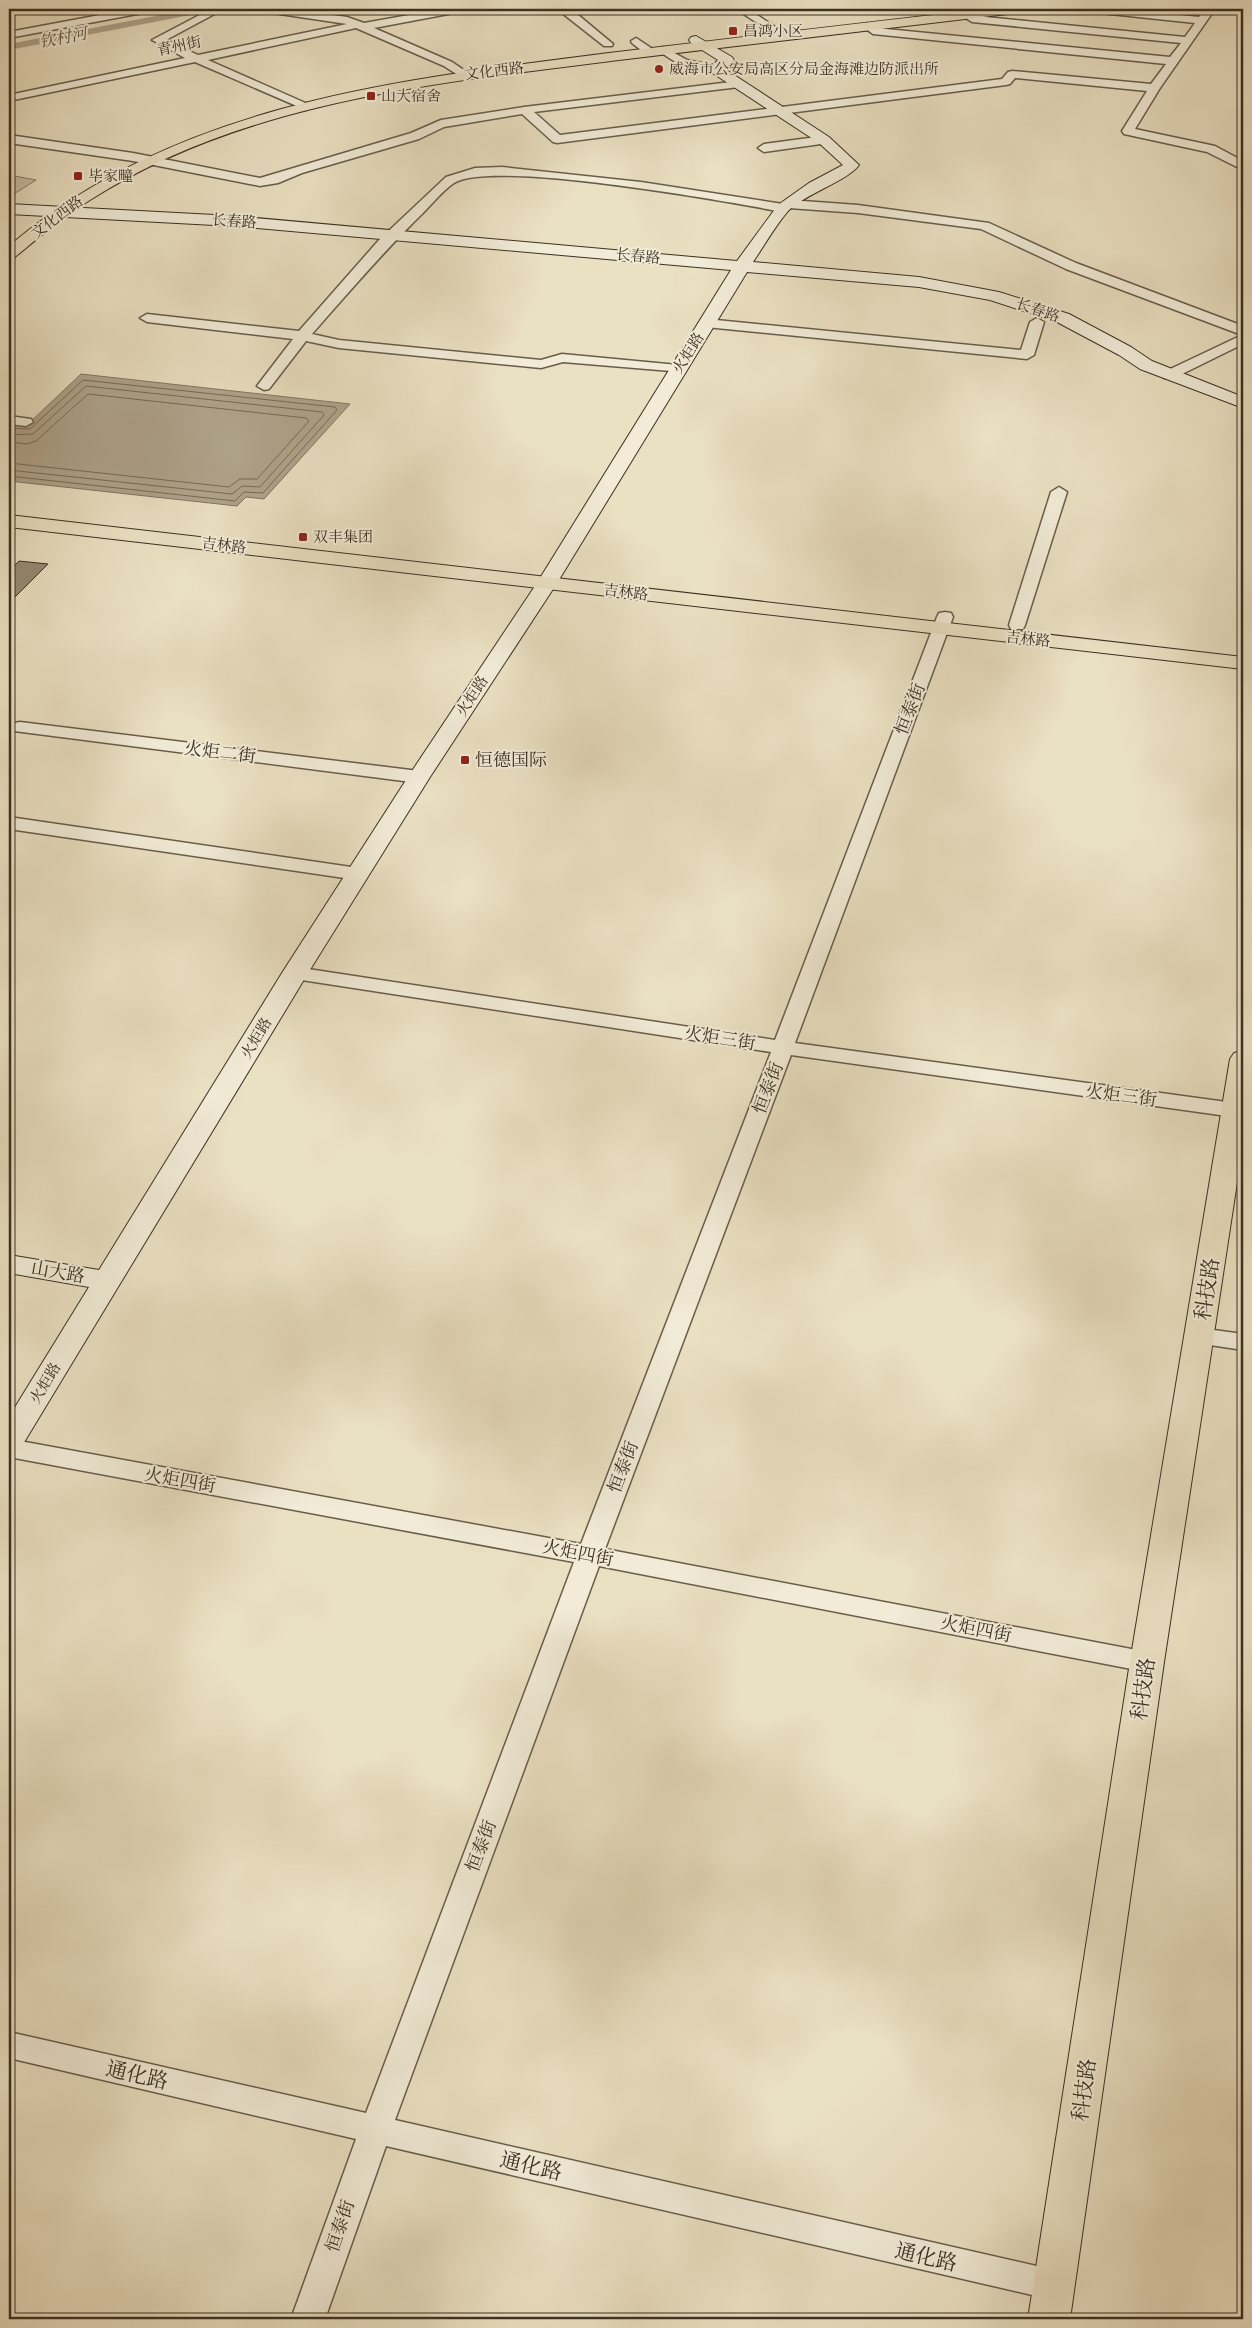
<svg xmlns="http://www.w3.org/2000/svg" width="1252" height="2328" font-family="'IM FELL Great Primer','Noto Serif SC',serif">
	<rect width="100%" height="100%" fill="#eae0c2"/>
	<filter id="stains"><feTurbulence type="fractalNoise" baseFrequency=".004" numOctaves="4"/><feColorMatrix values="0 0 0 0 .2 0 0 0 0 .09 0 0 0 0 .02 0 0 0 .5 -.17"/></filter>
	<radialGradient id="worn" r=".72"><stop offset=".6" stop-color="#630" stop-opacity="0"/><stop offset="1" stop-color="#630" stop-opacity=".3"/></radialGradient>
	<polygon fill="#ccc2a7" stroke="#847a64" points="9,175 36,180 9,197"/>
	<polygon fill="#afa48c" stroke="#817662" points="81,374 350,404 264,499 246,497 237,506 9,481 9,424 27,425"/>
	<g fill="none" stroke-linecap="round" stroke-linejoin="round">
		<g stroke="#766a57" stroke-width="1">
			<polyline points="9,428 30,429 83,380 335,407 337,410 263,493 244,492 235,501 9,476"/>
			<polyline points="9,435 33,434 86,386 322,412 324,415 260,487 242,486 232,494 9,470"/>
			<polyline points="9,442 27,444 36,441 88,394 306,418 309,421 257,479 240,479 229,487 9,463"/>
		</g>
		<polygon fill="#afa48c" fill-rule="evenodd" points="192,9 211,9 206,12 9,50 9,44"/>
	</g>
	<polygon fill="#968c75" stroke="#3c3122" points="19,561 48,564 9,603 9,571"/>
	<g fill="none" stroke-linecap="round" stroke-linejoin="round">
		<defs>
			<g id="street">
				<polygon points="132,9 153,9 148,12 9,38 9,32"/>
				<polygon points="211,9 219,9 220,11 166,40 198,55 347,24 266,12 261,9 288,9 347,17 364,23 443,9 464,9 459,12 374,28 452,62 471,75 469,77 461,77 444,66 356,28 208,60 310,105 312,107 306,110 195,62 9,101 9,95 185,58 152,40"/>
				<polygon points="557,9 609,9 604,12 577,14 613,44 612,46 604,46"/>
				<polygon points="736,9 748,9 789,36 788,38 780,38"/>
				<polygon points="1086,9 1121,9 1199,17 1205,9 1215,9 1160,88 1135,129 1215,146 1243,161 1243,170 1207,152 1124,134 1122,131 1147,91 1015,78 1010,84 1006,85 557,143 553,142 522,114 444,127 419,139 302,173 278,183 260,186 133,161 9,143 9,135 133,153 260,178 411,133 441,120 524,107 739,81 745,84 739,87 534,112 560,135 1002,79 1008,72 1012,71 1151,84 1166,64 873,34 862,26 867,23 876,28 1170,57 1181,43 972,22 961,15 966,12 975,16 1185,37 1195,23 1091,12"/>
				<polygon points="636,38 654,50 654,54 646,54 632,43 631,41"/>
				<polygon points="664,47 687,60 720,67 722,69 716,72 680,65 660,52 660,48"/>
				<polygon points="824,136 830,140 828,143 764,152 758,148 764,144"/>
				<path d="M502,167L641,182L783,204L789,200L858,205L989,223L1076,263L1243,326V344L1174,378H1164L1162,375L1164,372L1242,335L1066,269L981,229L858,213L789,208L783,212C730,202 491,159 454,183C443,190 432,204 422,214C383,252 348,293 312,334L339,340L541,360L562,354L678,365L683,366L685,369L683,372L563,362L541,368L339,348L306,341L269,389L264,390L257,386L293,339L147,322L140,318L147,314L299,331L379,240L446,177L475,168Z"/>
				<polygon points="1037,318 1044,322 1034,355 1027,359 706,327 699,323 706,319 1021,350 1030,322"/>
				<polygon points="9,416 31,419 33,422 26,426 9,424"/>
				<polygon points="1059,487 1067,492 1025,625 1023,629 1011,629 1009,625 1051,492"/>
				<polygon points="945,612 951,613 953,617 795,1043 1234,1103 1242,1105 1243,1112 1234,1117 791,1055 605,1549 1147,1652 1157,1655 1161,1662 1157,1669 1147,1672 599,1566 395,2120 1054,2270 1066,2274 1071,2285 1066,2296 1054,2300 386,2146 325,2319 291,2319 356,2139 9,2058 9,2032 366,2113 574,1562 9,1457 9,1439 581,1544 771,1052 295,979 288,977 285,973 288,969 295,967 775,1040 937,617 939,613"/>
				<polygon points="20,722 419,771 426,773 428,777 426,781 419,783 14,731 11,727 14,723"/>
				<polygon points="9,817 358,868 365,870 368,874 365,878 358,880 9,829"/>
				<polygon points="1199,1328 1243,1334 1243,1350 1190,1342 1187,1336 1190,1330"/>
			</g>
			<path id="secondary" d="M696,36L732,57L734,60L725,69L829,137L859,165C849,180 805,194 788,211C775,226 764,246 753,262L919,277L999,292L1069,314L1131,347L1152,361L1243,397V408L1140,369L1119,355L1057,322L990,300L919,287L747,272L557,583L430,777L308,973L20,1449L9,1452V1417L89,1287L9,1273V1255L99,1270L282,973L408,777L537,583L731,270L233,226L9,214V204L233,216L737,261L778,205L809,183L843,165L819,143L711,72L709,69L718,60L691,43L689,40L691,37Z"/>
			<g id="primary">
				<path d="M985,9H1022L1016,13C884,29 751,44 619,60C439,83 246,100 90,200C63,217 39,237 15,257L9,259V246C178,103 397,80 609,53C734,38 859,23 985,9Z"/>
				<polygon points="9,515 1243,657 1243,669 9,527"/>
				<polygon points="1243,1051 1243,1143 1164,1662 1070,2319 1028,2319 1130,1662 1230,1059 1234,1053"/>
			</g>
		</defs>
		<use href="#street" stroke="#685d4a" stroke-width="3"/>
		<use href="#secondary" stroke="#3c3122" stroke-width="2"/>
		<use href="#primary" stroke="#3c3122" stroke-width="2"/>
		<use href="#street" fill="#f1ebd7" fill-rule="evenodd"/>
		<use href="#secondary" fill="#f1ebd7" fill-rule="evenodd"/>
		<use href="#primary" fill="#eae0c2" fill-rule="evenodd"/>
	</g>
	<g fill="#8f2418" stroke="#f1ebd7" stroke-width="2">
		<rect x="728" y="26" width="10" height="10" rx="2.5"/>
		<circle cx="659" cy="69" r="5"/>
		<rect x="366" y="91" width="10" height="10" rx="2.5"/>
		<rect x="73" y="171" width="10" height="10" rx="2.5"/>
		<rect x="298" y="532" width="10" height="10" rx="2.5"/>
		<rect x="460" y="755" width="10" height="10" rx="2.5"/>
	</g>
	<g text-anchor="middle" stroke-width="4" stroke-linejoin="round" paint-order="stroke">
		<g font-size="15" fill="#3c3122" stroke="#f1ebd7" text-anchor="start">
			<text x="743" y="36">昌鸿小区</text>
			<text x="669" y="74">威海市公安局高区分局金海滩边防派出所</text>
			<text x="381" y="101">山大宿舍</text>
			<text x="88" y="181">毕家疃</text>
			<text x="313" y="542">双丰集团</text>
		</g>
		<g font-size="15" fill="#3c3122" stroke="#f1ebd7">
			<text transform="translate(179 46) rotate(-12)" y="5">青州街</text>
			<text transform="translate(494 71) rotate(-7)" y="5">文化西路</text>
			<text transform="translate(57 217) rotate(-37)" y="5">文化西路</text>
			<text transform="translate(234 221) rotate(4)" y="5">长春路</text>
			<text transform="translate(638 256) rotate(5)" y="5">长春路</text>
			<text transform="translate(1038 310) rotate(19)" y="5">长春路</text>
			<text transform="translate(688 353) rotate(-58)" y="5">火炬路</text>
			<text transform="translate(224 545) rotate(7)" y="5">吉林路</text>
			<text transform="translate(626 592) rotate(7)" y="5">吉林路</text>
			<text transform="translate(1028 639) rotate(6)" y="5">吉林路</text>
			<text transform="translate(472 696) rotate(-57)" y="5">火炬路</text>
			<text transform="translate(256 1038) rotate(-59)" y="5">火炬路</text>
			<text transform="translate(45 1383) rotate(-59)" y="5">火炬路</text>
		</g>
		<g font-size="16" font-style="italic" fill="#594e3c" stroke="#f1ebd7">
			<text transform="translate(63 37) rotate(-11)" y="6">钦村河</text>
		</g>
		<g font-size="18" fill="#3c3122" stroke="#f1ebd7">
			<text transform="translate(910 709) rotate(-69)" y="6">恒泰街</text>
			<text transform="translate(220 752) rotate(7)" y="6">火炬二街</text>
			<text transform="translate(720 1038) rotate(9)" y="6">火炬三街</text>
			<text transform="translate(768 1088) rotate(-69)" y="6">恒泰街</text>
			<text transform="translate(1121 1095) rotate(8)" y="6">火炬三街</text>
			<text transform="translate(58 1272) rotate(10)" y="6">山大路</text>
			<text transform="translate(623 1467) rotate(-69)" y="6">恒泰街</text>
			<text transform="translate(180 1480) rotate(10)" y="6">火炬四街</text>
			<text transform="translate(578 1553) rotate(11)" y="6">火炬四街</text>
			<text transform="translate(976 1629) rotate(11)" y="6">火炬四街</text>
			<text transform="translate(481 1846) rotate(-69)" y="6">恒泰街</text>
			<text transform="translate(340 2226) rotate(-71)" y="6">恒泰街</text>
		</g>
		<g font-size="18" fill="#3c3122" stroke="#f1ebd7" text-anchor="start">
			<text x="475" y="766">恒德国际</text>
		</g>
		<g font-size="21" fill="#3c3122" stroke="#f1ebd7">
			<text transform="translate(1207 1289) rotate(-81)" y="7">科技路</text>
			<text transform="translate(1143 1689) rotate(-82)" y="7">科技路</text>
			<text transform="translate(137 2075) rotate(13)" y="7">通化路</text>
			<text transform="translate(1084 2090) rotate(-82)" y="7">科技路</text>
			<text transform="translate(531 2166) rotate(13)" y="7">通化路</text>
			<text transform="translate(926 2257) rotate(13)" y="7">通化路</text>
		</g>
	</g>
	<rect width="1252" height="2328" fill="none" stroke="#eae0c2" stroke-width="30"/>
	<rect x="10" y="10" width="1232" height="2308" fill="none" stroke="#3c3122" stroke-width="2.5"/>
	<rect x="15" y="15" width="1222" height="2298" fill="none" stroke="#3c3122"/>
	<rect width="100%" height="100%" filter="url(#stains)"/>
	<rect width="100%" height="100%" fill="url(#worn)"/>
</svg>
